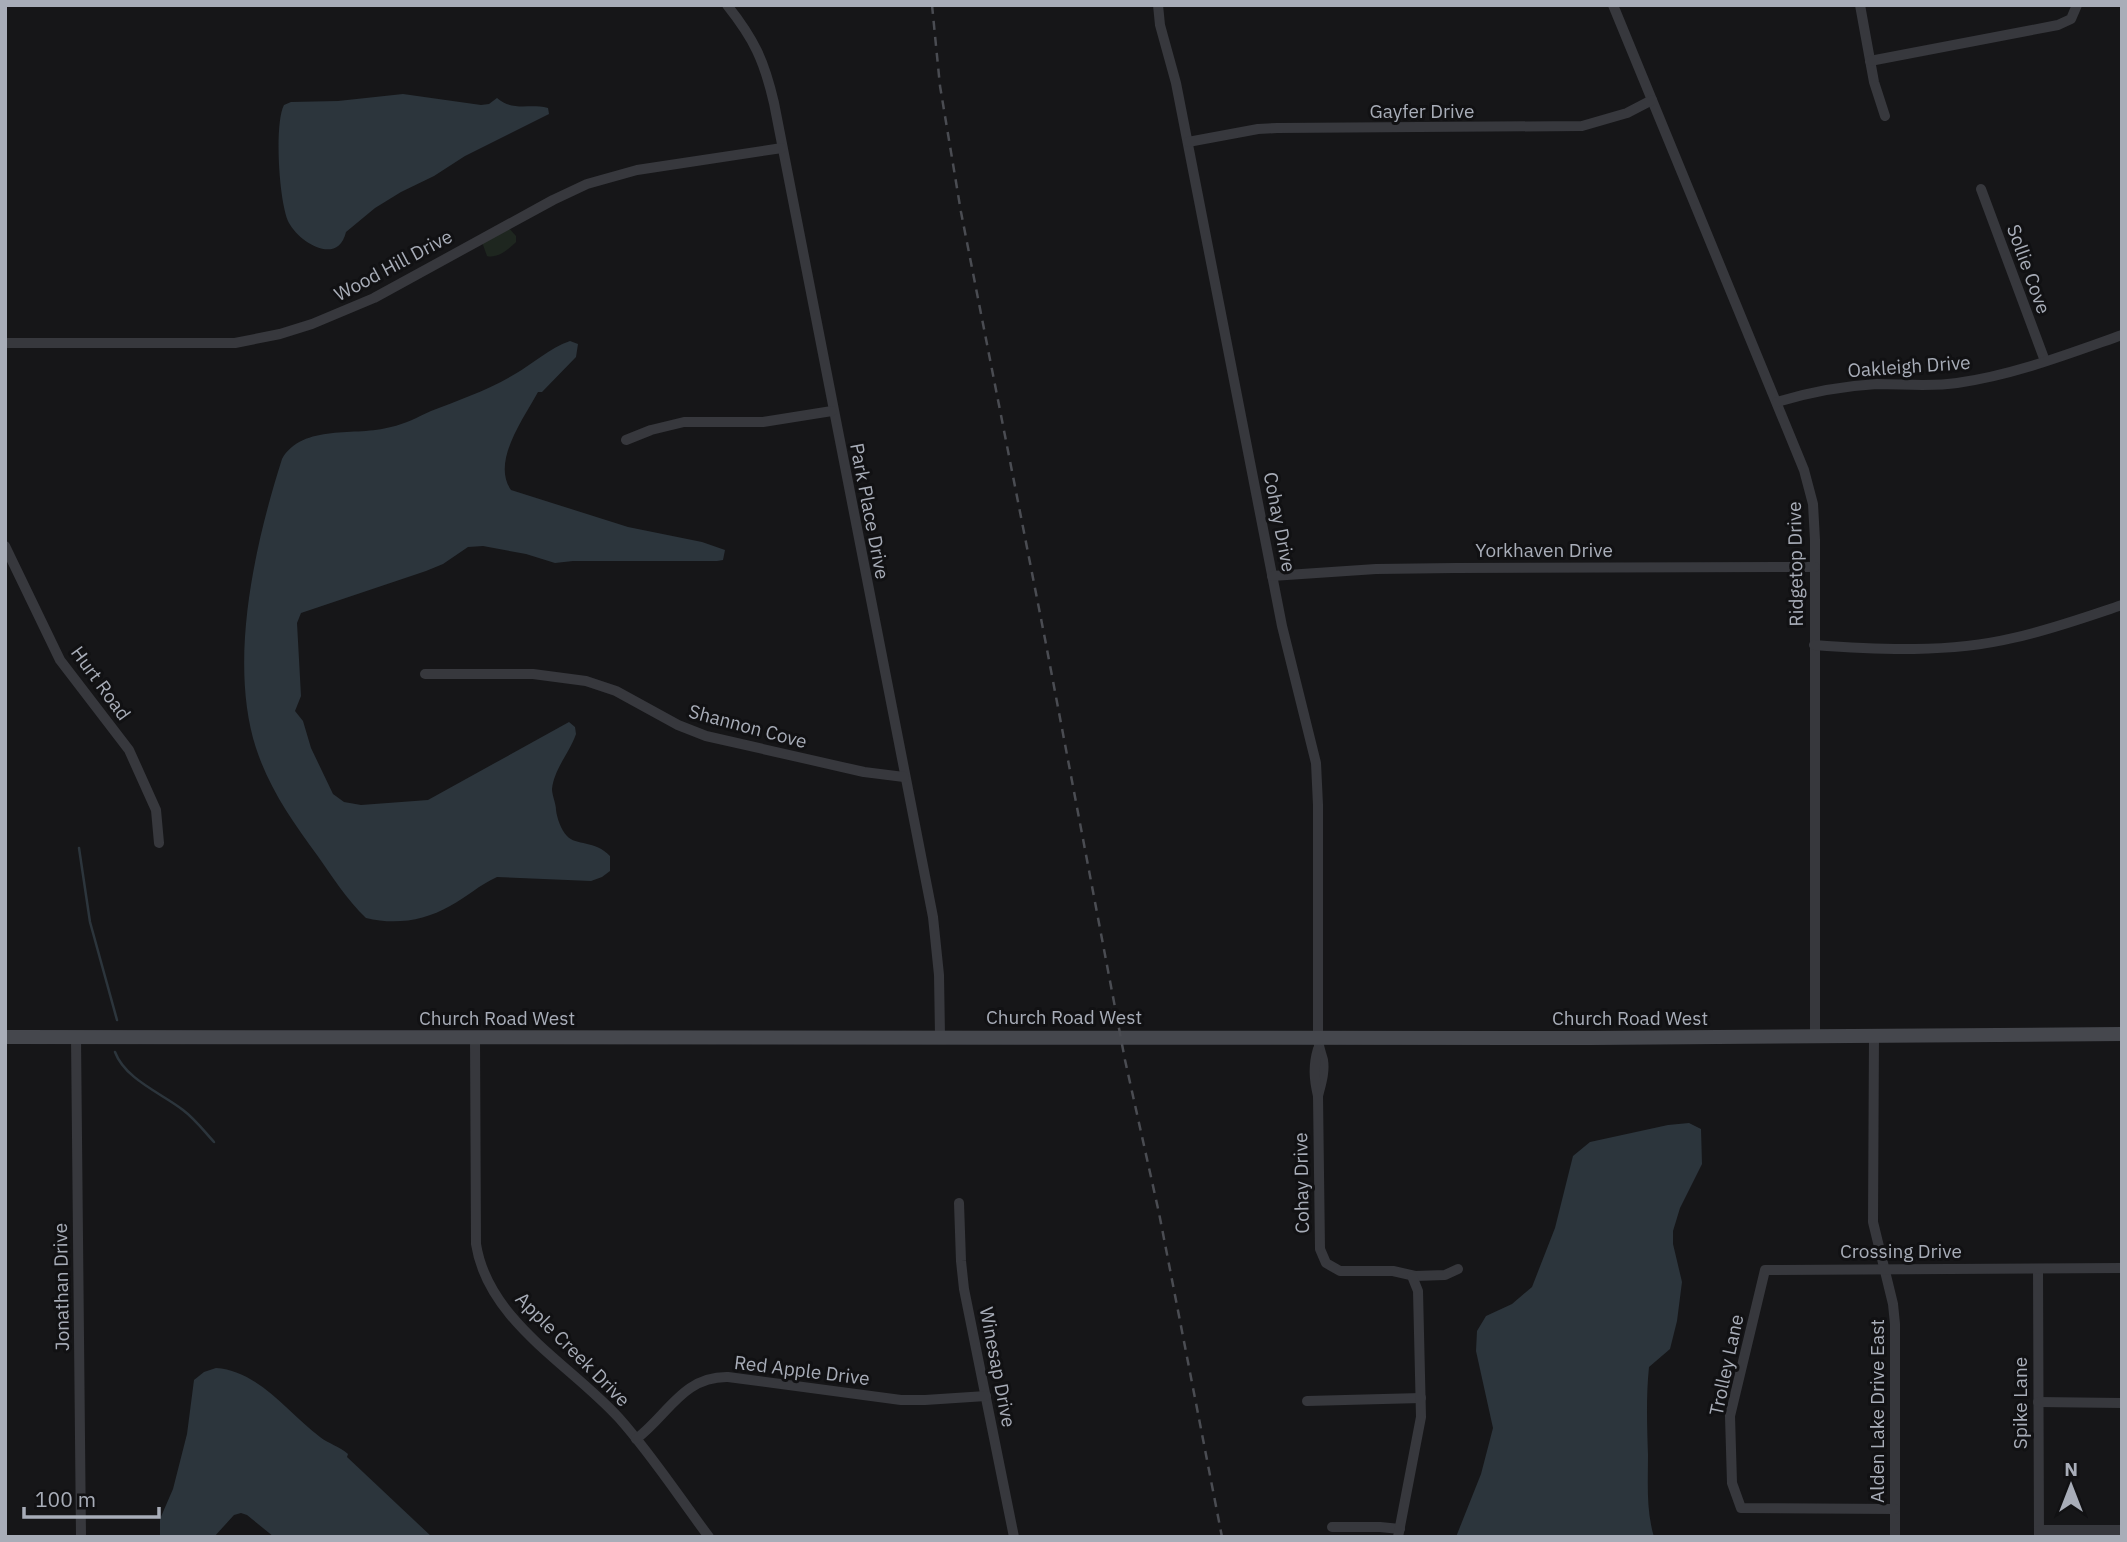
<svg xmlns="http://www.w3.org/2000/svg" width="2127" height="1542" font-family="'IBM Plex Sans',sans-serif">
	<rect width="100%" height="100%" fill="#161618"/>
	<path fill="#1e261f" d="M508,227L516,236V242C509,249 497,259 487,256L482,242Z"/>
	<g fill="#2c353c">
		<path d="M403,94L481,105L489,104L497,98C513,112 529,103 548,108L549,114L465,156L434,176L401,192L375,208L346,232C338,266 300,243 289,223C279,204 274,124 284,105L291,102L338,101Z"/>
		<path d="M570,341L578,344L576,357L542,392H538C524,418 491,462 511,490L628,527L702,542L725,550L723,560L717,561H573L555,563L526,554L483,546L468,547L443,564L426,571L301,613L297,623L301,696L295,711L303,721L311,748L333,794L344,802L361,805L428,800L569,722L575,727L576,734C570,752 554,769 552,789C552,795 556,804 556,810C557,818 561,830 567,836C576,846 595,840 610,856V871L602,877L591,881L497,877C479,885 467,897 450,906C424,921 395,925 366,918C347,900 332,876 317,855C292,821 269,788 256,748C228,661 255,544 282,459C303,423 356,437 391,427C405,424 418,417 431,411C459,400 488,390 515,374C533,364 549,348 570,341Z"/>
		<path d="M1689,1123L1701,1129L1702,1164L1680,1208L1673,1231V1244L1682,1282L1677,1321L1670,1349L1649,1367C1646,1396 1647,1425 1648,1455C1648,1483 1646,1510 1654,1537H1456L1481,1474L1493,1428L1476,1351L1477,1331L1486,1316L1512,1304L1532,1287L1555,1228L1573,1156L1590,1142L1668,1125Z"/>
		<path d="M216,1368C259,1371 288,1413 320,1437C329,1444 339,1446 348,1454L347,1457L432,1537H274L247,1515L241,1513L234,1515L214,1537H160V1519L173,1489L187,1434L194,1380L204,1372Z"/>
	</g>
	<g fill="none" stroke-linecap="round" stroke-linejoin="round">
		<g stroke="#2c353c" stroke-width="2.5">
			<polyline points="79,848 90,922 117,1020"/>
			<path d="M115,1052C125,1079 161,1093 183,1110C195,1119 204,1131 214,1142"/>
		</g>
		<g stroke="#37383d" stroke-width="10">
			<path d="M727,5C754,39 764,60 774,103L933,917L939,975L940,1036"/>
			<path d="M1158,5L1160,25L1176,83L1282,626L1316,763L1318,805V1037C1318,1046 1321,1052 1323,1060C1325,1072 1321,1084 1318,1096"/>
			<polyline points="1613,5 1804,470 1813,504 1815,540 1815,1035"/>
			<polyline points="1860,5 1874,82 1885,116"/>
			<polyline points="1870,61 2058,25 2071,19 2077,5"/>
			<polyline points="1188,142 1258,129 1277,128 1582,126 1627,113 1652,100"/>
			<polyline points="1981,189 2045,361"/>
			<polyline points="5,343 235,343 280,334 312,324 374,298 553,200 587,184 637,170 782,148"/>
			<path d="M1777,402C1810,392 1842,386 1877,384C1904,384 1931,387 1957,383C2014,375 2068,354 2122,335"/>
			<polyline points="626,440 651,430 684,422 763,422 832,411"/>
			<polyline points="5,546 60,660 129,750 156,810 159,843"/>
			<polyline points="1272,576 1376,569 1455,568 1815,567"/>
			<path d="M1814,645C1879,650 1950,653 2013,638C2050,630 2086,617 2122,605"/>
			<polyline points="425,674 533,674 586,681 616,691 678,725 706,736 864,772 904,777"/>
			<polyline points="1874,1035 1873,1222 1893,1304 1895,1324 1895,1537"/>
			<polyline points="76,1037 81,1537"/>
			<path d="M475,1037L476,1244C488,1321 570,1364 619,1418C652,1455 679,1497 709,1537"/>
			<path d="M1318,1049C1313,1066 1314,1079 1318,1096L1320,1249L1326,1263L1340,1271H1393L1415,1276L1445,1275L1458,1269"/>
			<polyline points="959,1203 961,1261 964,1289 1014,1537"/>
			<polyline points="2038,1269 2039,1537"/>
			<polyline points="1307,1401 1421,1398"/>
			<polyline points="2038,1402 2122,1403"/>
			<path d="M636,1439C668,1415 683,1376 728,1377L901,1400H925L986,1396"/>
			<polyline points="1895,1509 1741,1508 1732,1483 1730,1416 1765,1270 2122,1268"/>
			<polyline points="1332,1527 1380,1527 1400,1529"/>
			<polyline points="2039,1530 2122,1530"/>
			<polyline points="1398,1537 1421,1417 1418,1291 1412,1276"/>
		</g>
		<polyline stroke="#45474d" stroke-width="14" points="5,1037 1592,1038 2122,1034"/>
		<polyline stroke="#4a4c52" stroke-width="2.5" stroke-dasharray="9 7" stroke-linecap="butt" points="932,5 940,86 961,212 1045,639 1125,1060 1159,1213 1222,1537"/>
	</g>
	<g text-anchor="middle" stroke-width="6" stroke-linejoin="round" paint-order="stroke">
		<g font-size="19" fill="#a8adb8" stroke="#111113">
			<text x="1422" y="118">Gayfer Drive</text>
			<text transform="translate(393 265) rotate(-28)" y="7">Wood Hill Drive</text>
			<text transform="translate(2029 269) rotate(70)" y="7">Sollie Cove</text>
			<text transform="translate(1909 366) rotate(-4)" y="7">Oakleigh Drive</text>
			<text transform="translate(870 511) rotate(79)" y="7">Park Place Drive</text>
			<text transform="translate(1280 522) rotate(79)" y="7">Cohay Drive</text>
			<text x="1544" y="557">Yorkhaven Drive</text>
			<text transform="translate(1795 564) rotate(-91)" y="7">Ridgetop Drive</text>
			<text transform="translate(101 683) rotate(54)" y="7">Hurt Road</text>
			<text transform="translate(748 726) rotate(15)" y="7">Shannon Cove</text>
			<text x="1064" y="1024">Church Road West</text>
			<text x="497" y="1025">Church Road West</text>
			<text x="1630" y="1025">Church Road West</text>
			<text transform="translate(1301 1183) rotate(-91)" y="7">Cohay Drive</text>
			<text x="1901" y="1258">Crossing Drive</text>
			<text transform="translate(61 1287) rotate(-91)" y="7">Jonathan Drive</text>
			<text transform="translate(573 1349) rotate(45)" y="7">Apple Creek Drive</text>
			<text transform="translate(1726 1365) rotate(-78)" y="7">Trolley Lane</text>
			<text transform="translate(998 1367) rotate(79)" y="7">Winesap Drive</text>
			<text transform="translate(802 1370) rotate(7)" y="7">Red Apple Drive</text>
			<text transform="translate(2020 1403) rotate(-90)" y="7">Spike Lane</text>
			<text transform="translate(1877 1411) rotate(-90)" y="7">Alden Lake Drive East</text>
		</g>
	</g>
	<rect width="2127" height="1542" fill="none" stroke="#a8adb8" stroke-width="14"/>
	<g transform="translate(2071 1486)" stroke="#111113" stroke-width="5" paint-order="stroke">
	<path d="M0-5L12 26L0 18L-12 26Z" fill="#a8adb8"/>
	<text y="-10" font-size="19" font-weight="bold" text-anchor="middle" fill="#a8adb8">N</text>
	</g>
	<path d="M24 1507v10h135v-10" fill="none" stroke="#a8adb8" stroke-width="3.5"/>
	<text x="35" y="1507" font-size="21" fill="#a8adb8" stroke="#111113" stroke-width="5" paint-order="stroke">100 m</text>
</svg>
